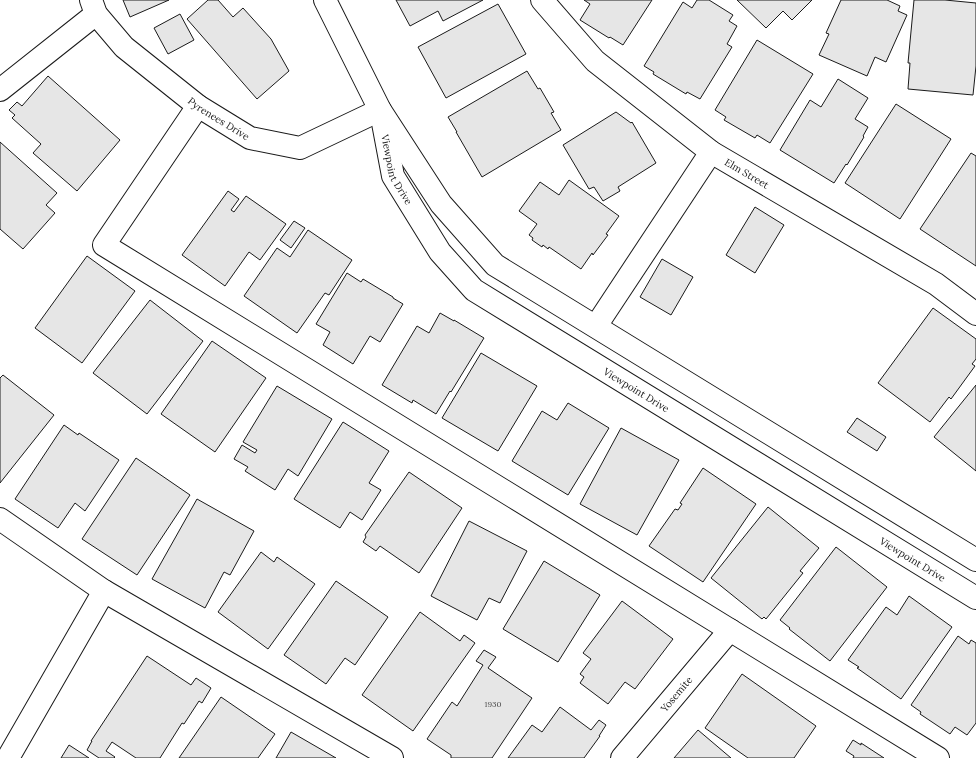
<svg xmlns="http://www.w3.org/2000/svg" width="976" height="758" font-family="Lora,serif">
	<rect width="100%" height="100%" fill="#fff"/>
	<g fill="#e6e6e6" stroke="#1a1a1a">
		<polygon points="123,0 169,0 130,17"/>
		<polygon points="208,0 218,0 233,17 243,8 271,39 289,71 257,99 187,19"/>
		<polygon points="396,0 483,0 443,21 438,11 410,26"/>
		<polygon points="584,0 652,0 623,45 610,37 609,38 580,20 590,4"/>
		<polygon points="697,0 709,0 733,15 729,21 737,26 727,44 732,47 700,99 687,92 686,94 653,74 654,72 644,66 683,2 692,8"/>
		<polygon points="737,0 812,0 792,20 783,11 766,28"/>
		<polygon points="841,0 887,0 900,6 898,11 907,15 886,62 875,57 867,76 819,55 829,34 826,33"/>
		<polygon points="914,0 945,0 976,3 976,66 973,95 908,89 910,63 908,63"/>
		<polygon points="498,4 526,54 446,98 418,47"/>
		<polygon points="180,14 194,40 168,54 154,28"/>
		<polygon points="757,40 813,74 770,143 757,135 755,138 724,120 726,117 715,110"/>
		<polygon points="527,71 538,89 540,88 554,112 551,113 561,130 482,177 456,132 457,132 448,117"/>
		<polygon points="48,76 120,140 77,191 33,153 41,144 12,118 15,115 9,110 17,102 22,106"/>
		<polygon points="838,79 868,98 855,119 868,127 863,136 864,137 847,165 846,164 834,183 780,150 810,100 821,107"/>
		<polygon points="896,104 951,139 900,219 845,183"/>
		<polygon points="616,112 631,123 632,122 656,163 618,187 620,191 603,201 594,187 589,189 563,145"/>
		<polygon points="0,142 57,193 46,205 55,213 23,249 0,229"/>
		<polygon points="971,153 976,156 976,266 920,229"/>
		<polygon points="569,180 619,216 606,234 608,235 593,255 592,253 581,269 549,247 548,249 543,245 542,247 532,240 533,238 529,235 537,224 519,211 540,182 559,195"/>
		<polygon points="228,191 239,199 231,210 234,212 246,196 286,224 260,260 249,252 225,286 182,255"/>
		<polygon points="755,207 784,225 755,273 726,255"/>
		<polygon points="294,221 305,228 291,248 280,240"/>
		<polygon points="308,230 352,260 329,295 325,293 297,333 244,296 277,248 290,257"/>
		<polygon points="87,256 135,291 82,363 35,328"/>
		<polygon points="662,259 693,277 671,315 640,297"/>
		<polygon points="347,273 361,282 363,279 393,297 393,298 403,304 380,342 370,336 353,364 323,345 330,332 316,324"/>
		<polygon points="150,300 203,341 147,414 93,373"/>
		<polygon points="933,308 976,339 976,359 972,364 975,366 951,399 949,397 930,422 878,383"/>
		<polygon points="440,313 454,321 454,320 484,338 451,392 450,391 436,414 413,400 412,403 382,385 417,326 429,333"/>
		<polygon points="212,341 266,378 215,452 161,414"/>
		<polygon points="481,353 537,386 498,451 442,418"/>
		<polygon points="3,375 54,415 0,483 0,378"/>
		<polygon points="976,385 976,471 934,437"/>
		<polygon points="277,386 332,419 298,476 288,469 275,490 245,471 248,467 234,459 242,445 255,453 257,450 243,442"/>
		<polygon points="568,403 609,428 568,495 512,461 542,411 557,420"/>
		<polygon points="857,418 886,437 877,451 847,432"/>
		<polygon points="343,422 389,451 369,483 381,490 362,520 350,512 340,528 294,499"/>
		<polygon points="64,425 78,435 79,433 119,460 85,511 75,503 58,528 15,499"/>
		<polygon points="621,428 679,460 637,535 580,504"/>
		<polygon points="136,458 190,495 137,575 82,539"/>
		<polygon points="703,468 756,504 703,582 649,546 675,509 678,510 682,504 680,503"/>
		<polygon points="409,472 462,508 419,573 380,546 376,551 363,542 366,537 365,535"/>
		<polygon points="197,499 254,531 230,575 224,572 205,608 152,579"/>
		<polygon points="768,507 819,548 800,571 803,573 766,619 764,617 762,619 711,578"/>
		<polygon points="469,521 527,551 500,603 489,598 477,620 431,596"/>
		<polygon points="836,547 887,587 830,661 789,629 790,628 780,620"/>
		<polygon points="261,552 274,562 277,557 315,584 268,649 218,612"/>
		<polygon points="544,561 600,595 558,662 503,629"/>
		<polygon points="336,581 388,617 355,665 345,658 326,684 284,655"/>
		<polygon points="909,596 952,627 901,699 857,668 859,667 848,660 886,607 897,615"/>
		<polygon points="622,601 673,639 635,689 625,682 608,704 580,683 584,677 580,674 591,659 583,653"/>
		<polygon points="420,612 460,641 464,635 475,643 413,731 362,695"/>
		<polygon points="958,636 969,644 971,640 976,643 976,723 967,735 955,727 950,734 920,714 921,712 911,705"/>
		<polygon points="484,650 496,657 488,668 532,698 492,758 451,758 451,755 427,739 452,702 457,706 483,665 476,661"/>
		<polygon points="147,656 191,685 196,678 211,688 202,703 199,701 184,724 182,723 160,758 136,758 112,742 106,751 115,757 114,758 99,758 87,750 92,741 91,741"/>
		<polygon points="742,674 816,726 794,758 748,758 705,728"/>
		<polygon points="221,697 275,734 258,758 179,758"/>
		<polygon points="560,707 591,730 599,720 606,725 599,736 600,736 584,758 508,758 532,725 542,732"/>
		<polygon points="698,730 731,758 674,758"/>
		<polygon points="291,732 336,758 276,758"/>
		<polygon points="853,740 861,745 861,743 884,758 853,758 854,756 846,751"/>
		<polygon points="69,745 89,758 61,758"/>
	</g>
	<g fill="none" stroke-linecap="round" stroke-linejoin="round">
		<defs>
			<g id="minor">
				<path id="s1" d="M91,0L96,14L124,47L198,106L250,138L300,148L380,110"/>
				<polyline points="325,0 380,110 441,204 495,265 976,560"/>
				<path id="s2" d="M542,0L595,61L711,152L936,284L976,314"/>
				<polyline points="0,90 96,14"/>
				<polyline points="198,106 104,245 938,758"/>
				<path id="s3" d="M383,123L393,176L440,252L474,290L976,598"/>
				<polyline points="596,326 711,152"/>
				<polyline points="0,519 104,591 392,758"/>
				<polyline points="8,758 104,591"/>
				<path id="s4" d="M622,758L730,630"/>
			</g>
		</defs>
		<use href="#minor" stroke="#1a1a1a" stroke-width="24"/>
		<use href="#minor" stroke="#fff" stroke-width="22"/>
	</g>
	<g text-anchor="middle" stroke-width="3" stroke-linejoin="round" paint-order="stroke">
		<g font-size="8" fill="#4d4d4d">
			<text x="493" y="707">1930</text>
		</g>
		<g font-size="10" fill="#1a1a1a" stroke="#fff">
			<text dy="4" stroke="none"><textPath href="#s1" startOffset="177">Pyrenees Drive</textPath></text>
			<text dy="4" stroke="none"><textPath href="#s3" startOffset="49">Viewpoint Drive</textPath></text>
			<text dy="4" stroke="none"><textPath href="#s2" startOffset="270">Elm Street</textPath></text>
			<text dy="4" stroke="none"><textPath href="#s3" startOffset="385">Viewpoint Drive</textPath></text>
			<text dy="4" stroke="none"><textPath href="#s3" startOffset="709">Viewpoint Drive</textPath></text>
			<text dy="4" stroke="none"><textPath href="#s4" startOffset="84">Yosemite</textPath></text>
		</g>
	</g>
</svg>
